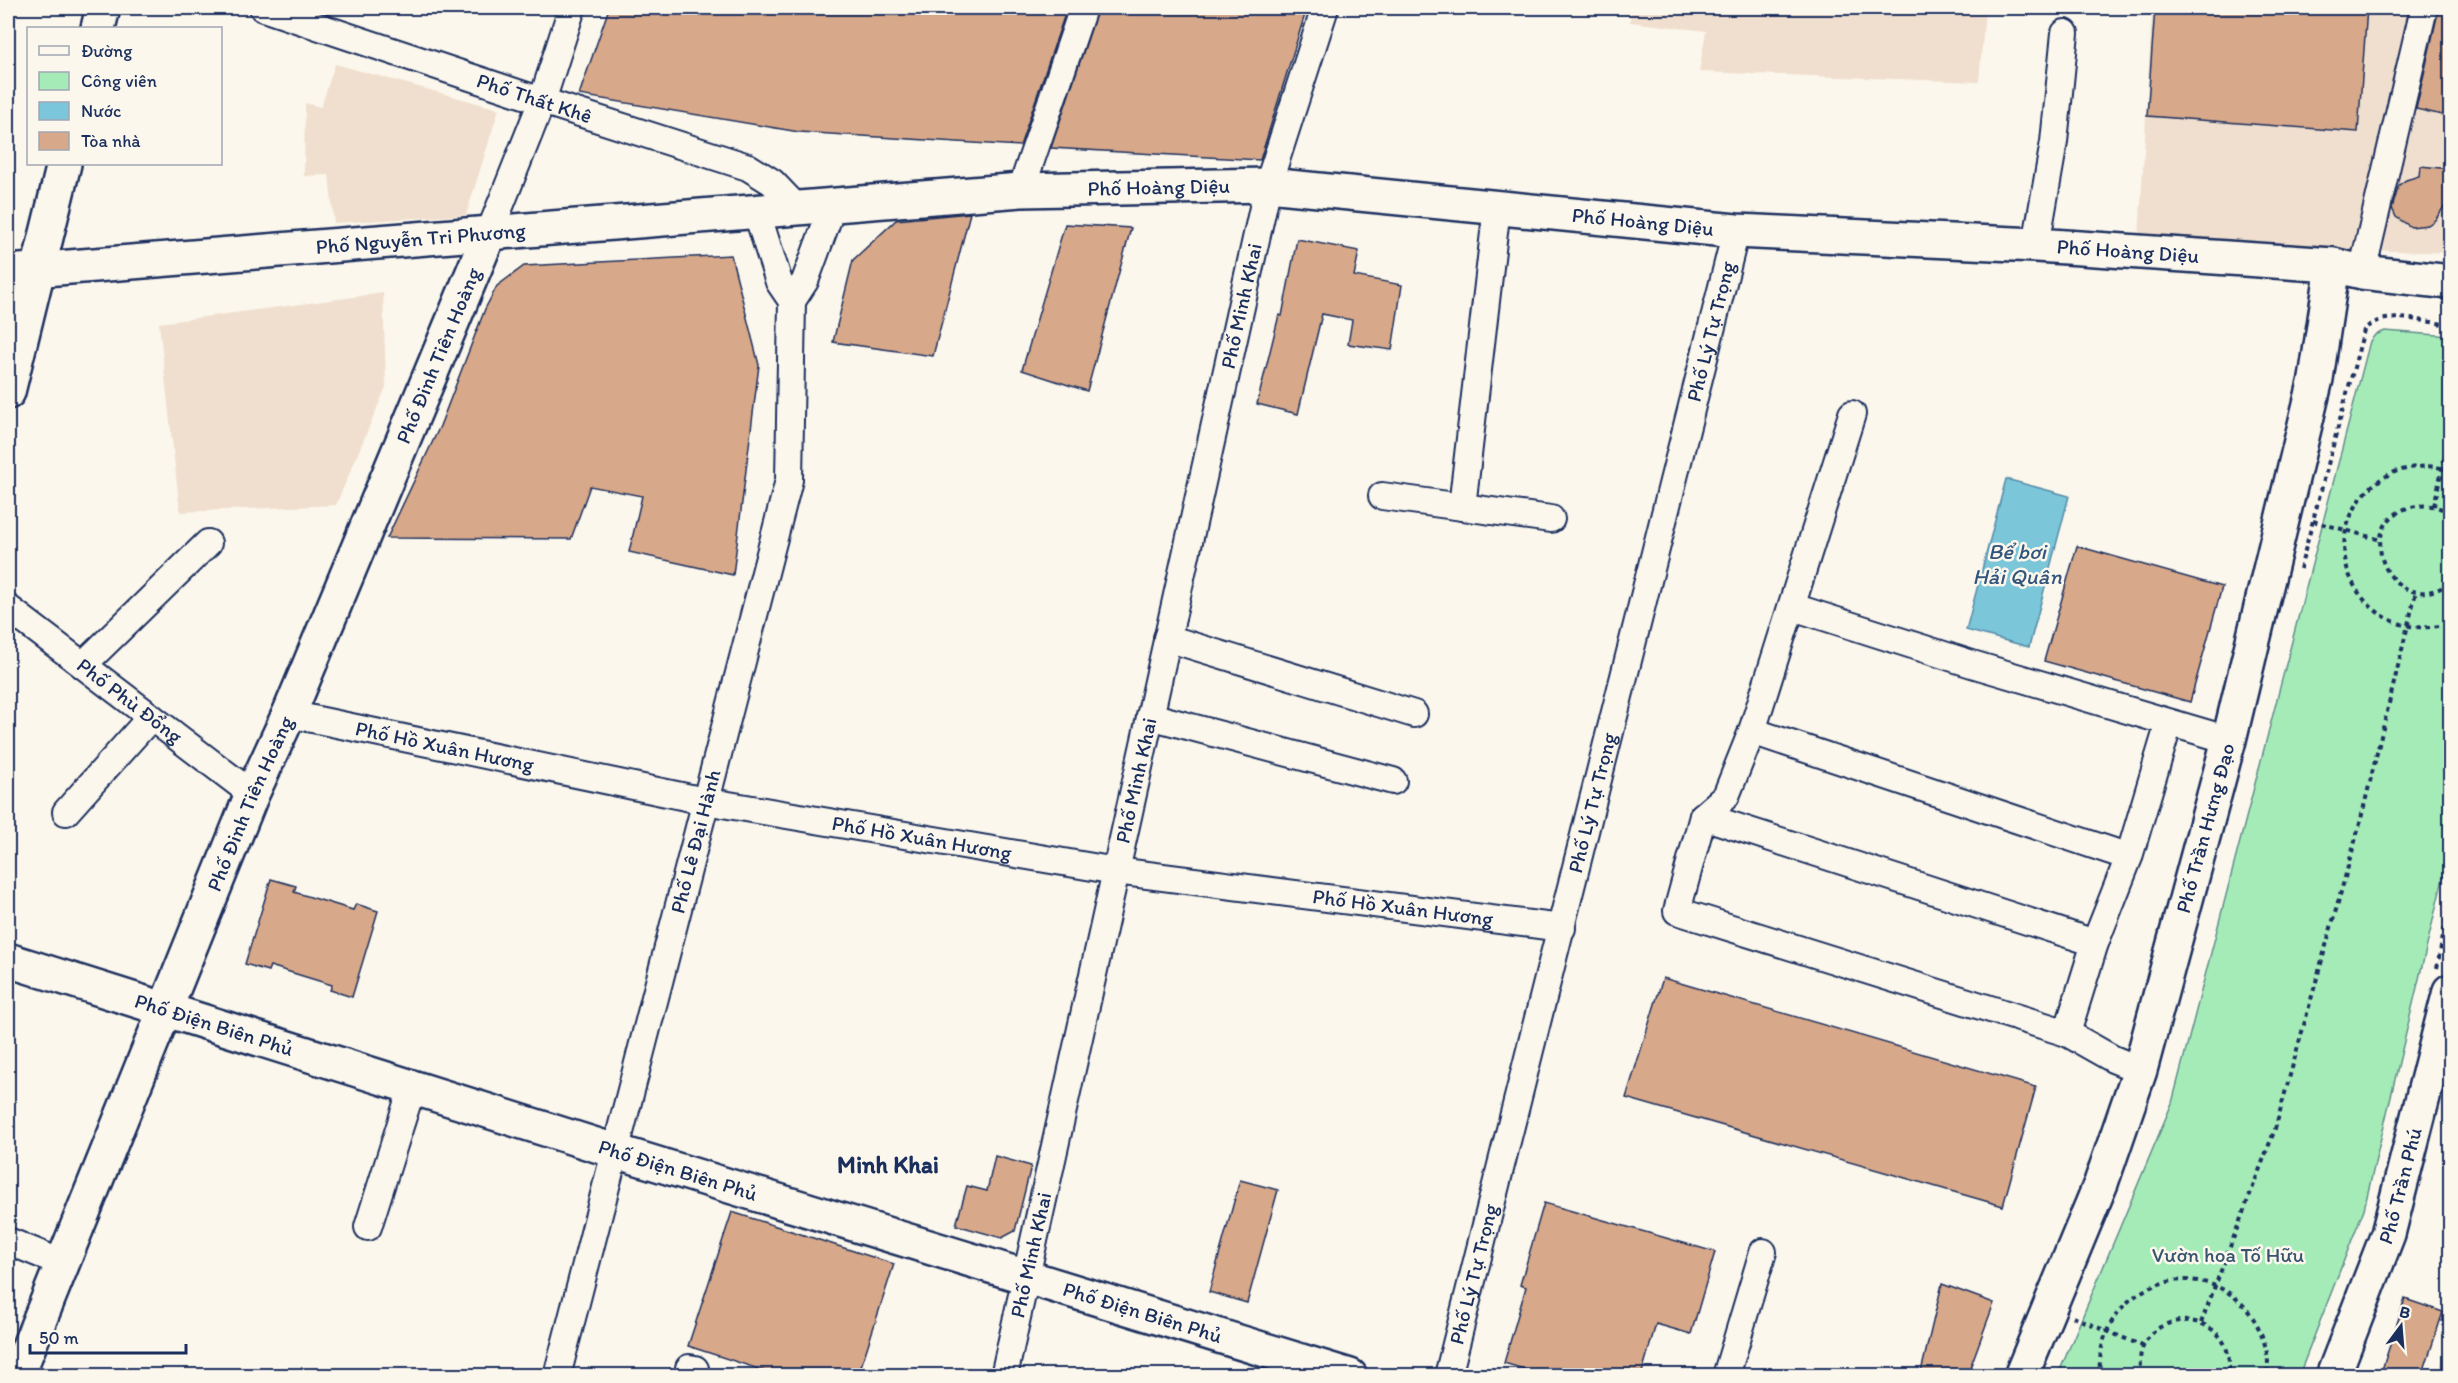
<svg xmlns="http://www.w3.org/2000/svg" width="2458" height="1383" font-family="Itim,sans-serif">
	<rect width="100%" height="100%" fill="#fbf7ec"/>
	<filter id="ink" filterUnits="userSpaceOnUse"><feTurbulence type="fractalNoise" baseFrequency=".0167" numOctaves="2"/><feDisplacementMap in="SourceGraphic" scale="12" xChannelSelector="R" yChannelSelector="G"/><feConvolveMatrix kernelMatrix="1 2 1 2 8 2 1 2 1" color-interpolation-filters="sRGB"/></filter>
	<g filter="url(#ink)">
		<g fill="#f0dfce">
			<polygon points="1631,8 2025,8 1985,11 1979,82 1699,72 1706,31 1630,22"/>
			<polygon points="2125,8 2450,8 2450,253 2260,246 2139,237 2152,13"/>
			<polygon points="335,64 499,109 466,215 334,223 329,175 304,176 305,103 321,107"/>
			<polygon points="383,293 386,387 336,505 180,512 159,323"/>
			<polygon points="2450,1335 2450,1375 2438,1375"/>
		</g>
		<polygon fill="#a5ebb8" stroke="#608d8b" stroke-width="1.5" points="2385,331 2450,336 2450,849 2364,1209 2299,1375 2058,1375 2172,1103 2370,341 2375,335"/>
		<polygon fill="#7bc6da" stroke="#558aa8" stroke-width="1.5" points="2006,479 2069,496 2029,647 1966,630"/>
		<g fill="#d7a889" stroke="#1b2f5e" stroke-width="1.5">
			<polygon points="609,8 1067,8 1020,146 799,132 579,95"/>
			<polygon points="1098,8 1307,8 1260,160 1051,148"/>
			<polygon points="2155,8 2367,8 2358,132 2147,116"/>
			<polygon points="2438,12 2451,15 2451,117 2416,109"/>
			<polygon points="2420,166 2451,169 2451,207 2444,207 2435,220 2428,225 2411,227 2396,217 2392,208 2399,185 2406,180 2419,176"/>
			<polygon points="970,213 933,356 833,342 853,260 896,220"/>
			<polygon points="1065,224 1131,228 1087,391 1022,370"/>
			<polygon points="1297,239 1359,251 1354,276 1402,285 1392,350 1348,344 1352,320 1322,314 1298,414 1257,404 1279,315 1282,316"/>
			<polygon points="731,255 759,365 733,575 629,552 642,496 590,486 571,539 387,538 440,426 485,309 497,286 524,266"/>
			<polygon points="2077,546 2222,587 2190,702 2044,661"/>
			<polygon points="271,879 296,886 294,892 353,910 356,904 378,911 352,997 330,990 332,985 270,966 268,971 245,964"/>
			<polygon points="1663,978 2036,1087 2003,1206 1626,1098"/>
			<polygon points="995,1156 1031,1166 1015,1231 1002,1238 956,1225 967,1186 987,1191"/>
			<polygon points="1240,1180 1278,1190 1247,1303 1209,1292"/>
			<polygon points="1544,1203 1715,1252 1691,1334 1656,1324 1641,1376 1547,1376 1504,1363 1526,1287 1520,1285"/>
			<polygon points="732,1212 894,1264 858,1376 780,1376 688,1346"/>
			<polygon points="1942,1284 1994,1303 1967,1376 1920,1376"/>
			<polygon points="2405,1299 2443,1312 2422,1376 2380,1376"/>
		</g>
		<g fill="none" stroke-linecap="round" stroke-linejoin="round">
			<defs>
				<g id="minor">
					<path id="s1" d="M263,8L542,101L748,167L772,182L796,207"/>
					<polyline points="1021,190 1083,8"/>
					<polyline points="756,210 779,282 792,301"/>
					<polyline points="489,234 542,101 572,8"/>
					<polyline points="2036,245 2054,142 2065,33"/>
					<polyline points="2362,272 2424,8"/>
					<polyline points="1382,496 1551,519"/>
					<polyline points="1462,507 1497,207"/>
					<polyline points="1793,607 1972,664 2229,740"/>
					<path id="s2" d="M8,608L252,794"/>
					<polyline points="1167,638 1414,714"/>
					<polyline points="83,665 208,543"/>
					<path id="s3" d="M289,714L705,801L1116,871L1562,928"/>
					<polyline points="1150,716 1393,781"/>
					<polyline points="1752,731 1852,414"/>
					<polyline points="66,812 151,717"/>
					<polyline points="1703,816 1726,796 1752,731 2129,857"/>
					<polyline points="2095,943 1703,816 1677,911 2067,1033 2113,1059 2140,1070"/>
					<polyline points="2067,1033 2095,943 2129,857 2169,723"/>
					<polyline points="368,1227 412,1088"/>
					<polyline points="8,1241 62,1263"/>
					<polyline points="689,1368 695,1369"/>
					<path id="s4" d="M557,1376L789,480L792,301L805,281L833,205"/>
					<path id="s5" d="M1004,1376L1268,185L1325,8"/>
					<path id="s6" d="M1448,1376L1736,231"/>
					<polyline points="1726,1376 1763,1252"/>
				</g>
				<g id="major">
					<polyline points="98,28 103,8"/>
					<path id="s7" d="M8,272L1021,190L1268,185L1736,231L2036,245L2333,265L2362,272L2450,282"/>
					<polyline points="8,392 64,164"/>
					<path id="s8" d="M8,960L615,1151L1350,1376"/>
					<path id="s9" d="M17,1376L252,794L289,714L489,234"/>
					<path id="s10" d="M2021,1376L2101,1183L2140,1070L2229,740L2316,379L2333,265"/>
					<path id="s11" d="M2333,1376L2388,1234L2450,991"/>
				</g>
			</defs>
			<use href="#minor" stroke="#1b2f5e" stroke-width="30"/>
			<use href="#major" stroke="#1b2f5e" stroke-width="38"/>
			<g stroke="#1b2f5e" stroke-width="4" stroke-dasharray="4.5 4.5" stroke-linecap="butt">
				<path d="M2450,471C2435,464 2418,466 2401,470C2387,474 2373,483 2364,495C2311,558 2373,648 2450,623"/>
				<polyline points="2434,506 2450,433"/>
				<path d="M2450,514C2439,505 2425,504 2411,507C2349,523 2390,623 2450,583"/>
				<polyline points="2313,521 2381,540"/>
				<path d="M2300,569L2364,330C2383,309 2425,322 2450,325"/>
				<polyline points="2437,968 2450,900"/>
				<polyline points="2073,1317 2143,1346"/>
				<polyline points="2201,1323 2275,1129 2359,827 2416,592"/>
				<path d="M2100,1376C2093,1276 2221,1243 2260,1331C2266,1345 2270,1361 2267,1376"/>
				<path d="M2141,1376C2127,1303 2241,1302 2228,1376"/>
			</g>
			<use href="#minor" stroke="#fbf7ec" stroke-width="26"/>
			<use href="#major" stroke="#fbf7ec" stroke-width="33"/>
		</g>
	</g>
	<g text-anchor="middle" stroke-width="5" stroke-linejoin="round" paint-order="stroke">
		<g font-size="21" fill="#1b2f5e" stroke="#fbf7ec">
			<text dy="7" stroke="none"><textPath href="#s1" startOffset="286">Phố Thất Khê</textPath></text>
			<text dy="7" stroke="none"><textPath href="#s7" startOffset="1154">Phố Hoàng Diệu</textPath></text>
			<text dy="7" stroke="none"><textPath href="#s7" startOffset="1640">Phố Hoàng Diệu</textPath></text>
			<text dy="7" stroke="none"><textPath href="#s7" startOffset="414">Phố Nguyễn Tri Phương</textPath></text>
			<text dy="7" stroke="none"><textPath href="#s7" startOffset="2126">Phố Hoàng Diệu</textPath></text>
			<text dy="7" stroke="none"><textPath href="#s5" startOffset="1096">Phố Minh Khai</textPath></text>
			<text dy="7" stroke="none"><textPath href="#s6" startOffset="1077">Phố Lý Tự Trọng</textPath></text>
			<text dy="7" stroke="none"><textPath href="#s9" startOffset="1104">Phố Đinh Tiên Hoàng</textPath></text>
			<text dy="7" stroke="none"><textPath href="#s2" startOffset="153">Phố Phù Đổng</textPath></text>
			<text dy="7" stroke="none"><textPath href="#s3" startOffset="159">Phố Hồ Xuân Hương</textPath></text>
			<text dy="7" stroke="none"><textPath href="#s5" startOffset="610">Phố Minh Khai</textPath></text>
			<text dy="7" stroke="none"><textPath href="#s6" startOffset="591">Phố Lý Tự Trọng</textPath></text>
			<text dy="7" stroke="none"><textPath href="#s9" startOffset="618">Phố Đinh Tiên Hoàng</textPath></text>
			<text dy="7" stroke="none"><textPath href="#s10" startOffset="579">Phố Trần Hưng Đạo</textPath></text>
			<text dy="7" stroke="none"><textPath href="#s3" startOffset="645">Phố Hồ Xuân Hương</textPath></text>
			<text dy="7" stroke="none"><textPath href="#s4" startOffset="552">Phố Lê Đại Hành</textPath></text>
			<text dy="7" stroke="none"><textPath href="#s3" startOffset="1131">Phố Hồ Xuân Hương</textPath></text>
			<text dy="7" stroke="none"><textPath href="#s8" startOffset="216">Phố Điện Biên Phủ</textPath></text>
			<text dy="7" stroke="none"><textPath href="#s8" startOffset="702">Phố Điện Biên Phủ</textPath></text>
			<text dy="7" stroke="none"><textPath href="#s11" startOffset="202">Phố Trần Phú</textPath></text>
			<text dy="7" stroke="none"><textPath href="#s5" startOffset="124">Phố Minh Khai</textPath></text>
			<text dy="7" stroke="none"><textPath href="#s6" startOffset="105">Phố Lý Tự Trọng</textPath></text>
			<text dy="7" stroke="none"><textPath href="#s8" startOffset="1188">Phố Điện Biên Phủ</textPath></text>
		</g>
		<g font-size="21" fill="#375570" stroke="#fbf7ec">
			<text x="2228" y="1262">Vườn hoa Tố Hữu</text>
		</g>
		<g font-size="22" font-style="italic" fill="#33557d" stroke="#fbf7ec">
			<text x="2017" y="559">Bể bơi<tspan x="2017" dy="25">Hải Quân</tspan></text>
		</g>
		<g font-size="24" font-weight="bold" fill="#1b2f5e" stroke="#fbf7ec">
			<text x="888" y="1173">Minh Khai</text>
		</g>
	</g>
	<rect width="2458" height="1383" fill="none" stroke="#fbf7ec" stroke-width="30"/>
	<rect x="15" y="15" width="2428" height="1353" fill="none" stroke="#1b2f5e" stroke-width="2" filter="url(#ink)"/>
	<rect x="27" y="27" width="195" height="138" fill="#fbf7ec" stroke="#a1a7b3" stroke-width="1.5"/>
	<rect x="39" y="46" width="30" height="9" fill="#fbf7ec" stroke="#a1a7b3" stroke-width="1.5"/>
	<text x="81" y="57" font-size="18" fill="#1b2f5e">Đường</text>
	<rect x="39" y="72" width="30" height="18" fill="#a5ebb8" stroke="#a1a7b3" stroke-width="1.5"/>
	<text x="81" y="87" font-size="18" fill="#1b2f5e">Công viên</text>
	<rect x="39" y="102" width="30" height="18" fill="#7bc6da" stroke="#a1a7b3" stroke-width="1.5"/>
	<text x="81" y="117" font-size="18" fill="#1b2f5e">Nước</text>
	<rect x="39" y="132" width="30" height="18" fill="#d7a889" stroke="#a1a7b3" stroke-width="1.5"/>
	<text x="81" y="147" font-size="18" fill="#1b2f5e">Tòa nhà</text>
	<g transform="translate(2401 1326) rotate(16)" stroke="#fbf7ec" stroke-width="4.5" paint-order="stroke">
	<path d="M0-4.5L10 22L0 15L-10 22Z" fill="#1b2f5e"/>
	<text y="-9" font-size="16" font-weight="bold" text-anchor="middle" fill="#1b2f5e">B</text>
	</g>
	<path d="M30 1344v9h156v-9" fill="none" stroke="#1b2f5e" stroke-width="3"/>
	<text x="39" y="1344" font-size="18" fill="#1b2f5e" stroke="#fbf7ec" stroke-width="4.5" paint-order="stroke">50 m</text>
</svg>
